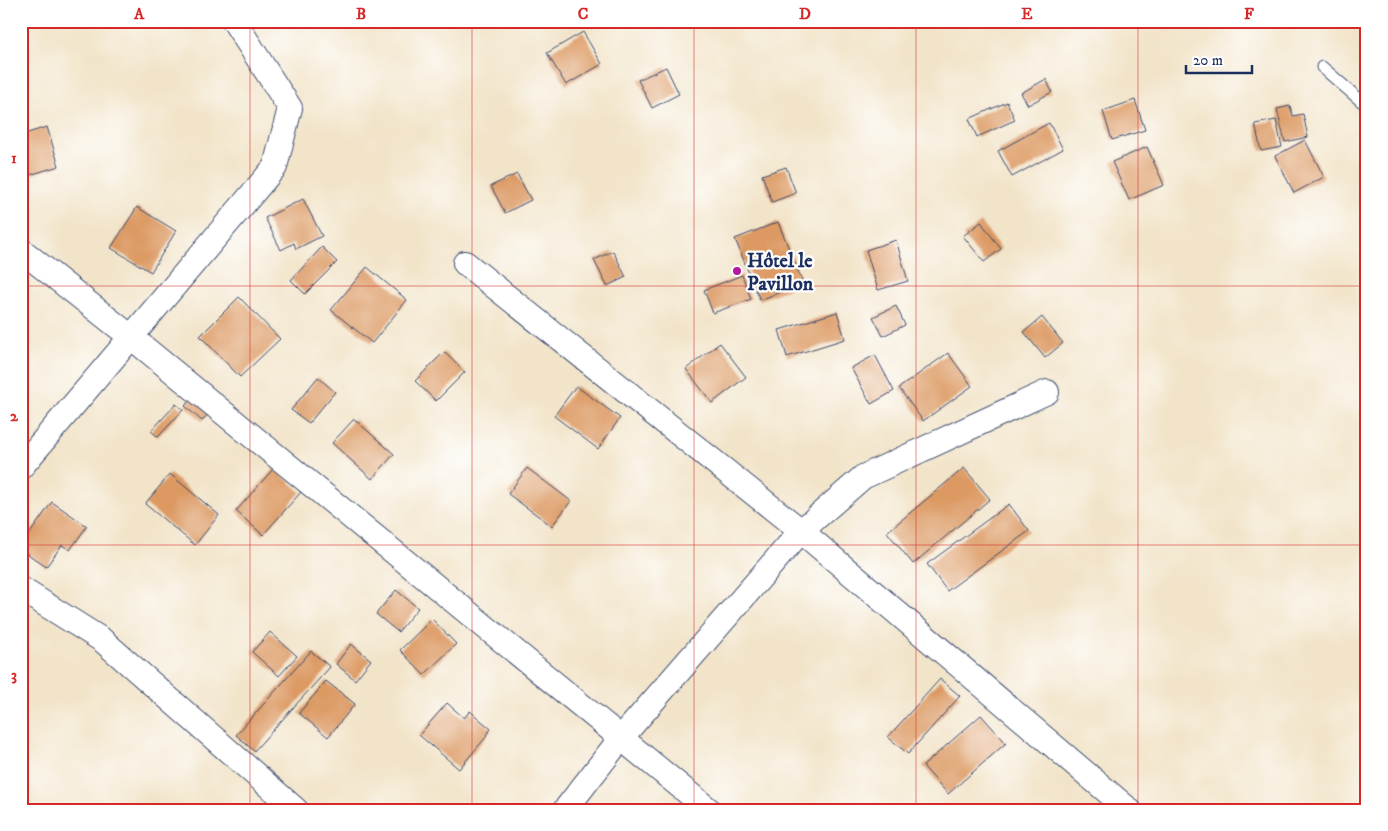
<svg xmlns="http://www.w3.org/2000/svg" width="1388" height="831" font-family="'IM FELL DW Pica',serif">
	<rect width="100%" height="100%" fill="#fff"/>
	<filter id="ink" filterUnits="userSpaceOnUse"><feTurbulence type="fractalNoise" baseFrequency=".02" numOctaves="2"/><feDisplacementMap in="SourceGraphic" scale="10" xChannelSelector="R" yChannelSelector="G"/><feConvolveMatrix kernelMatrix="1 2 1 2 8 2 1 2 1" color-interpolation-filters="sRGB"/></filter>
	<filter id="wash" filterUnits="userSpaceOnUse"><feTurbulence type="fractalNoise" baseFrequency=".0096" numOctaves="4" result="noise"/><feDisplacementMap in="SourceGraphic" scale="20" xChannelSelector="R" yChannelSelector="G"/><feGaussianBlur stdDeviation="1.12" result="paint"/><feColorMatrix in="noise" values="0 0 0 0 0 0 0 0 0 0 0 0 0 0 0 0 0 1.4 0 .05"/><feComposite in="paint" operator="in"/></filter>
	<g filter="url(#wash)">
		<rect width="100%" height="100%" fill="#f2e4c9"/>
		<g id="blocks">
			<g fill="#dc9962">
				<polygon points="583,32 602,64 566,85 547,53"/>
				<polygon points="666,67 679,94 652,108 638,80"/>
				<polygon points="1046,79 1052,92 1028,105 1021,93"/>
				<polygon points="1135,100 1145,130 1112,140 1103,111"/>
				<polygon points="1007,102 1015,120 977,137 969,119"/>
				<polygon points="1290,106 1293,116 1303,114 1308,137 1285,142 1277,109"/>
				<polygon points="1276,120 1282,147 1261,151 1255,124"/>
				<polygon points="1049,123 1063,149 1012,177 998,151"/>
				<polygon points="47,127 59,166 23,177 21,135"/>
				<polygon points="1305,140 1324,177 1294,193 1275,156"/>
				<polygon points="1147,147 1164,185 1129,200 1112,162"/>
				<polygon points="786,167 796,193 772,202 762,175"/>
				<polygon points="517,174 531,200 505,213 491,186"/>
				<polygon points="303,199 322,236 296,249 294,243 281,250 265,218"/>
				<polygon points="137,207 176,231 151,272 111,248"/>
				<polygon points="778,222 803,283 760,300 735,239"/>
				<polygon points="981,222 1001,249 984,262 963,236"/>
				<polygon points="896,240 908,281 878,290 866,250"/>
				<polygon points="322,247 337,262 305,294 291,280"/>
				<polygon points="613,251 626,277 607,286 594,260"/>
				<polygon points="367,267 407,300 372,343 331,310"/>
				<polygon points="742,275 751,299 713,313 704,290"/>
				<polygon points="239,297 280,339 240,377 200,336"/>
				<polygon points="896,306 905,325 883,336 873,317"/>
				<polygon points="837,312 845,339 787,357 779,330"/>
				<polygon points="1042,317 1063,343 1045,358 1024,332"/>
				<polygon points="720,343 746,377 712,403 686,369"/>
				<polygon points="444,352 465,372 436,401 415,381"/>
				<polygon points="948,353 972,386 923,421 899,388"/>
				<polygon points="875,355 894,391 871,404 851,368"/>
				<polygon points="318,377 335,392 309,423 291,410"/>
				<polygon points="576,386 620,418 598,449 554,416"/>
				<polygon points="193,397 210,412 202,421 185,406"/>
				<polygon points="176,404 183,410 158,437 151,431"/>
				<polygon points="354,419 394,454 372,479 332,443"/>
				<polygon points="274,468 301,492 263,535 236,511"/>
				<polygon points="527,468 571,501 552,526 508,494"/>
				<polygon points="964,468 990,499 913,564 887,532"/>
				<polygon points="170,474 219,515 195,545 145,504"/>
				<polygon points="52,502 87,526 70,550 62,545 46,567 21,549 21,546"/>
				<polygon points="1009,504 1029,531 947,591 927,564"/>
				<polygon points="396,590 418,608 398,632 376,614"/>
				<polygon points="432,619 456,644 424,675 400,650"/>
				<polygon points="270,632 297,656 279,676 252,652"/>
				<polygon points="351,644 371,660 355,680 336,664"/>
				<polygon points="311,651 330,667 254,751 236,735"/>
				<polygon points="940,679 960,696 908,754 888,737"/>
				<polygon points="326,681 355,704 328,737 299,713"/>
				<polygon points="447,703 464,718 470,711 491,729 486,735 487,736 459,769 419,735"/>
				<polygon points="981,715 1006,743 948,794 923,766"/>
			</g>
		</g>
	</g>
	<g filter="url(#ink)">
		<use href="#blocks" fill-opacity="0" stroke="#3b4a6e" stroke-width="1"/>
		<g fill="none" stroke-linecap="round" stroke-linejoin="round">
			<defs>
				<polyline id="service" points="1322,67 1367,106"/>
				<g id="minor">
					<polyline points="21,250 131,337 709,810"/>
					<polyline points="465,263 801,531 1129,810"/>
					<polyline points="21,467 275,167 290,108 234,21"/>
					<polyline points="21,589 102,640 296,810"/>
					<polyline points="565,810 621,738 801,531 863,477 1047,392"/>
				</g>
			</defs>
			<use href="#service" stroke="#3b4a6e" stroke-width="13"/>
			<use href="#minor" stroke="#3b4a6e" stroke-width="26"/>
			<use href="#service" stroke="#fff" stroke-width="11"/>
			<use href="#minor" stroke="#fff" stroke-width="24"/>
		</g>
	</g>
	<path fill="none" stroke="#d62828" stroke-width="1" stroke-opacity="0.55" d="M250,21V810M472,21V810M694,21V810M916,21V810M1138,21V810M21,286H1367M21,545H1367"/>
	<circle fill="#b5179e" stroke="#fff" stroke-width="2" cx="737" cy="271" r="5"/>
	<g text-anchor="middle" stroke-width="4.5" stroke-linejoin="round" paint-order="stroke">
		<g font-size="20" font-weight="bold" fill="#1b2f5e" stroke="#fff" text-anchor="start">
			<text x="747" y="267">Hôtel le<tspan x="747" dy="23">Pavillon</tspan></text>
		</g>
	</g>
	<rect width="1388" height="831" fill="none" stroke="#fff" stroke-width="55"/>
	<path d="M1186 65v8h66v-8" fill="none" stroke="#1b2f5e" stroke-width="2.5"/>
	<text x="1193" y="65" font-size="15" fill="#1b2f5e" stroke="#ffffff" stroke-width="4" paint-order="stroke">20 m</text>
	<rect x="28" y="28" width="1332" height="776" fill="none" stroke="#d62828" stroke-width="2"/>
	<g font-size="16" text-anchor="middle" font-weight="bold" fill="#d62828">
		<text x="139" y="19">A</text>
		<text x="361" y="19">B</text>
		<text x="583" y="19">C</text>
		<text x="805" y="19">D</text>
		<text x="1027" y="19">E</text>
		<text x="1249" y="19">F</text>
		<text x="14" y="163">1</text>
		<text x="14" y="421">2</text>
		<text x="14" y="680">3</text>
	</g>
</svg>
